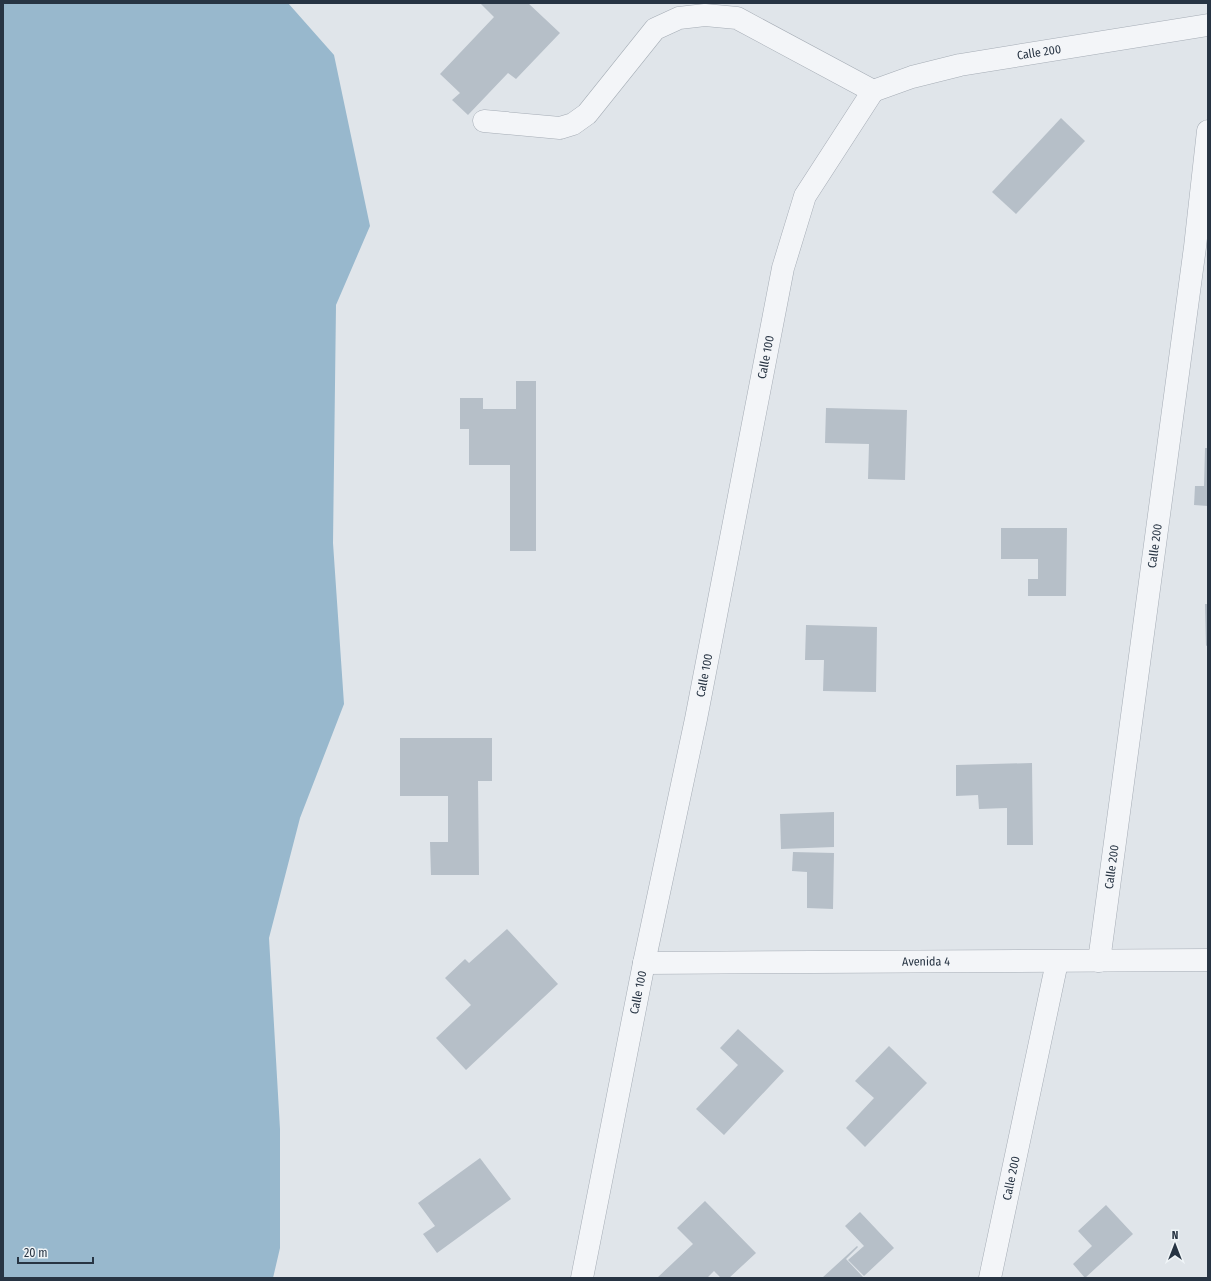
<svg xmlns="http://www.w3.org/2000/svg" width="1211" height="1281" font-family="'Fira Sans Condensed',sans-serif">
	<rect width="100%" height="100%" fill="#e0e5ea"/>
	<polygon fill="#98b8cd" points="3,3 288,3 334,55 370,226 336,305 333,543 344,704 300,818 269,938 280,1129 280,1248 273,1278 3,1278"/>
	<g fill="#b6bfc8">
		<polygon points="480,3 528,3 560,33 516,79 508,73 468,115 452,100 460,93 440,74 494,17"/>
		<polygon points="1061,118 1085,141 1016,214 992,192"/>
		<polygon points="516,381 536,381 536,551 510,551 510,465 469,465 469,429 460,429 460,398 483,398 483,409 516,409"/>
		<polygon points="826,408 907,410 905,480 868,479 869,444 825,443"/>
		<polygon points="1205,448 1208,448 1208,506 1194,505 1195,486 1204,486"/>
		<polygon points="1001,528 1067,528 1066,596 1028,596 1028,579 1038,579 1038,559 1001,559"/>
		<polygon points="1205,604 1208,604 1208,645 1206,646"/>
		<polygon points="806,625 877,627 876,692 823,691 824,660 805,660"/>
		<polygon points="400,738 492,738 492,781 478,781 479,875 431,875 430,842 448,842 448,796 400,796"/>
		<polygon points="1032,763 1033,845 1007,845 1007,808 979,809 978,795 956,796 956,765"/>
		<polygon points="834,812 834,847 781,849 780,814"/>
		<polygon points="793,852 834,853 833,909 807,908 807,872 792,871"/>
		<polygon points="507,929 558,984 466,1070 436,1038 471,1005 445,978 465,959 469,963"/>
		<polygon points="738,1029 784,1071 724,1135 696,1109 738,1065 720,1048"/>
		<polygon points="889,1046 927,1083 865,1147 846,1128 874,1098 855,1081"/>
		<polygon points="480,1158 511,1199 437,1253 423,1234 435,1226 418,1203"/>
		<polygon points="705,1201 756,1253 729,1278 721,1278 714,1271 707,1278 657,1278 693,1244 677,1228"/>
		<polygon points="1106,1205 1133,1234 1085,1278 1073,1264 1092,1246 1078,1231"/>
		<polygon points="860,1212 894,1248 864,1276 848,1260 864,1246 845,1226"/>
		<polygon points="857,1246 858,1247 846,1259 863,1277 822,1278"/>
	</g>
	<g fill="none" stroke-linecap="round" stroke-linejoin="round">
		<defs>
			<g id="street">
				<path id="s1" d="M873,91L912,77L960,65L1208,25"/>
				<polyline points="484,121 560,128 573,124 587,114 655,29 679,18 705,15 737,18 873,91"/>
				<path id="s2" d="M1099,961L1195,247L1208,131"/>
				<path id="s3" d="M644,963L1208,960"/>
				<path id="s4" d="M582,1278L644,963L696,719L783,268L805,196L873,91"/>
				<path id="s5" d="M990,1278L1057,962"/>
			</g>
		</defs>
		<use href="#street" stroke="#a5acb5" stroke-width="23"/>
		<use href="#street" stroke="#f3f5f8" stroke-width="22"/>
	</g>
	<g text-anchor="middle" stroke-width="3" stroke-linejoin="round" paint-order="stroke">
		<g font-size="12" fill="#273443" stroke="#eff4f7">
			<text dy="4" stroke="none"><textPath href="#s1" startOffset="171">Calle 200</textPath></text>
			<text dy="4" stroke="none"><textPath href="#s4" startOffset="939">Calle 100</textPath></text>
			<text dy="4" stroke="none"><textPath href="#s2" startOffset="419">Calle 200</textPath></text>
			<text dy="4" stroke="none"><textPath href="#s4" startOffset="615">Calle 100</textPath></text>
			<text dy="4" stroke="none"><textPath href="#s2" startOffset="95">Calle 200</textPath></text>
			<text dy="4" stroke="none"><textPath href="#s3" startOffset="282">Avenida 4</textPath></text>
			<text dy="4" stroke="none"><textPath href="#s4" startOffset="291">Calle 100</textPath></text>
			<text dy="4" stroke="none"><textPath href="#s5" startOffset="102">Calle 200</textPath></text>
		</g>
	</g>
	<rect width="1211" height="1281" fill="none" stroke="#273443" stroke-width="8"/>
	<g transform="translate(1175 1245)" stroke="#eff4f7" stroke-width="3" paint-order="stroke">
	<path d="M0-3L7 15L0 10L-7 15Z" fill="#273443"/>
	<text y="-6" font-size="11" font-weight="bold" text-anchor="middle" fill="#273443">N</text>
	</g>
	<path d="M18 1257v6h75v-6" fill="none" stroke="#273443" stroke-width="2"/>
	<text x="24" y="1257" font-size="12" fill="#273443" stroke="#eff4f7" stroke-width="3" paint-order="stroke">20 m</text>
</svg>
